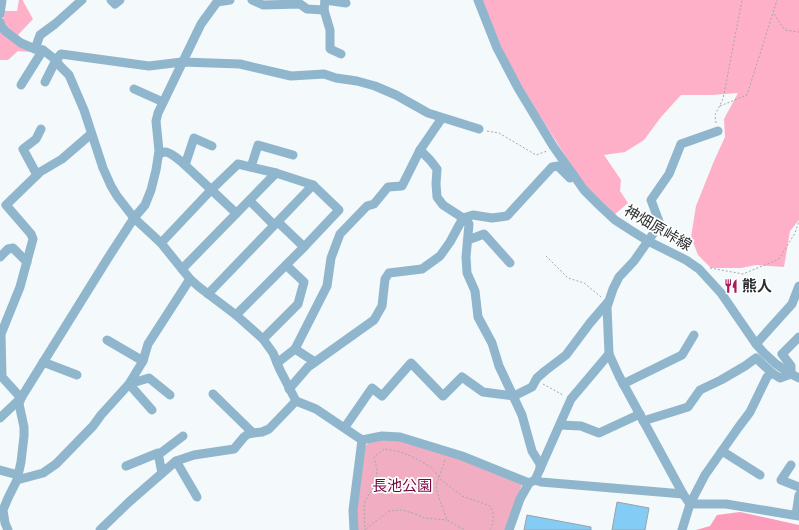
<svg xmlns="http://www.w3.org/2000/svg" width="799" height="530" font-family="Karla,'Noto Sans JP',sans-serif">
	<rect width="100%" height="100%" fill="#f4f9fb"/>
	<polygon fill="#f1aec2" points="400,439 444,453 522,484 506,530 355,530 363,448 371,441"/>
	<g fill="#fdb0c7">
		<polygon points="19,0 23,0 23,1 33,19 18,35 31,52 18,51 8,60 0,60 0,24 2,23 5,11 17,11"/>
		<polygon points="482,0 799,0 799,220 790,231 784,267 756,265 741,268 711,268 698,255 691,237 696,206 714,161 725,137 724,119 738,93 712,95 681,95 661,117 644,140 625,152 604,155 621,180 620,191 628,203 614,215 600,204 577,174 538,113 508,63"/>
	</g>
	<polygon fill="#fc9dbb" points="740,512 799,525 799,530 696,530 710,526 717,515"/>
	<g fill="#82ccf5" stroke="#9ea2a5">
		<polygon points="617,502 649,508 645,530 612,530"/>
		<polygon points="527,515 591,527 591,530 524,530"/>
	</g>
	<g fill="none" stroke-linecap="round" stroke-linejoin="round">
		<g stroke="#a4a8a9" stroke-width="1" stroke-dasharray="2 2" stroke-linecap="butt">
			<polyline points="774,14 785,30 799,32"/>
			<polyline points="720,106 747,95 777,0"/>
			<polyline points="716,123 715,115 723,99 742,0"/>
			<polyline points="487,131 499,133 536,155 547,151"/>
			<polyline points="546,256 568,278 584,283 601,297"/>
			<polyline points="710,268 743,274 779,259 795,233 799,221"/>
			<polyline points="543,384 563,395"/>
			<polyline points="445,460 436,486 438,495 447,520 465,530"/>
			<polyline points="366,529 389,511 401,510 413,513 425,518 447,520"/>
			<path d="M366,530H365L364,508L365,501L376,483L377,469L374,457L384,449C390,450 397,451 403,453C414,457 434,466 439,478L462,496L490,506C495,513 494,523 490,530"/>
		</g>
		<g stroke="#90b6cd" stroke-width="9">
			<polyline points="111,0 115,4 120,0"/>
			<polyline points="252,0 263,5 300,4 307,9 324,10"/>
			<polyline points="325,0 324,10 330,30 330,49 341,54"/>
			<polyline points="325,0 346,3"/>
			<polyline points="478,0 497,48 518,88 553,146 584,190 600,206 615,220 632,231 648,241 686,260 699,269 721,293 756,344 764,353 776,364 791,374 799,378"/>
			<polyline points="0,14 2,0"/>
			<polyline points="0,22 1,26 5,31 21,43 35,49 43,50 56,60 60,66 69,75 84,110 103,168 111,186 117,196 134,218 161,243 190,279 199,287 236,315 263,339 273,353 280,370 296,401 316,409 362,440 382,436 400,437 462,456 529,483"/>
			<polyline points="35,49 40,35 55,24 82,0"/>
			<polyline points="45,82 56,60 61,54 149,66 182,62 240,64 291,76 324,74 336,78 357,81 375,86 396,95 428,113 479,129"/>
			<polyline points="21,85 43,50"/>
			<polyline points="134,89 163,102"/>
			<polyline points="420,150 430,160 437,169 436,184 437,197 443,205 463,218 469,224 466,257 467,273 475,291 478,317 492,343 499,366 522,415 532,451 540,464 540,469"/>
			<path d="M159,154C161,153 163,152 165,152C170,152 181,161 185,165L236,213"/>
			<polyline points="185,165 194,138 212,146"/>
			<polyline points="251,167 258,145 293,155"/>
			<polyline points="37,175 23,149 36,139 41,129"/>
			<polyline points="250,201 274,225"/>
			<polyline points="278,222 304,247"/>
			<polyline points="468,240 484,234 510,263"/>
			<polyline points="161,243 212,189 238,164 276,173 313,185 339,210 304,247 236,315"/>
			<polyline points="0,257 8,249 13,248 27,262"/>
			<polyline points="182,269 276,173"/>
			<polyline points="208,294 313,185"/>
			<polyline points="263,339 298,304 304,282 286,265"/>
			<polyline points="107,340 143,361"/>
			<polyline points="756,344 792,304 799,286"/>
			<polyline points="295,349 315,362"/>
			<polyline points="43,362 77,375"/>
			<polyline points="277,363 295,349 327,286 331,258 340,234 367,206 374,204 388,187 402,186 420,150 442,118"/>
			<polyline points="623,384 682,355 694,335"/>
			<polyline points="289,389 308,367 374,320 382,306 385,279 389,273 422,269 440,256 450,242 463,218 473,215 492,218 507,216 552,167 558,166 570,178 574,176"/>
			<polyline points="213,394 253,433"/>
			<polyline points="21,398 2,377 1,334 20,287 33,239 31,234 6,205 40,172 62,159 91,134"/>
			<polyline points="152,410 129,384 149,378 170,395"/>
			<polyline points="0,418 21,398 108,258 134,218 145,205 151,190 156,170 159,151 156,121 158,113 201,24 217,2 230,0"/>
			<polyline points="643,421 688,407 700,390 721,380 745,366 756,358 772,373"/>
			<polyline points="560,425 581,426 599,433 640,414"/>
			<polyline points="345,427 372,388 382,396 411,363 443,396 462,377 483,392 514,396 532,387 537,378 545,371 566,355 590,323 608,302"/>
			<polyline points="722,451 760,475"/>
			<polyline points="158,455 183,436"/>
			<polyline points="176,461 197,497"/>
			<polyline points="791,465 781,480 799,487"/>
			<polyline points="126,466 158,453 162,473"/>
			<polyline points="0,470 18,475"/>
			<polyline points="17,480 43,473 56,464 93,426 101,415 129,384 143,361 148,344 190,279"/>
			<polyline points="535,480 541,482 683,494"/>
			<polyline points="690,504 683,494 619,376 609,354 607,307 613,289 619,277 634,261 660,224 651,200 669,174 681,144 718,131"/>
			<polyline points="690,504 726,504 799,516"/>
			<polyline points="796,515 799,495"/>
			<polyline points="8,530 5,523 3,510 8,498 17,480 21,462 24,436 24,427 19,404 21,398"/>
			<polyline points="100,530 129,502 176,461 194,455 234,449 244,437 248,434 253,433 262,432 269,429 296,401"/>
			<polyline points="354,530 353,510 362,440"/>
			<polyline points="509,530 520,499 529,483 535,480 540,469 571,399 609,354"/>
			<polyline points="682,530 690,504 705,475 738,428 750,412 767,377 772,373 780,378 791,374 791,366 782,354 799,337"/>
		</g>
	</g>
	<defs>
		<symbol id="restaurant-bare" viewBox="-9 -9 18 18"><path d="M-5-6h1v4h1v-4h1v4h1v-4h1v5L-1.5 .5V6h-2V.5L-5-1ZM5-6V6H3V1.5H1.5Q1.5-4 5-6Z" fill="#aa1d5c" stroke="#fff" stroke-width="2.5" paint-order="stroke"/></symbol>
	</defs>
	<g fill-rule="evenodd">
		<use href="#restaurant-bare" x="721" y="276" width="20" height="20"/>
	</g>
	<g text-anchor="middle" stroke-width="3.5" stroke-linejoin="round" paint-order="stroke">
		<g font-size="15" fill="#2c2e2f" stroke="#fff">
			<text transform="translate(658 228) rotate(30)" y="5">神畑原峠線</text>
		</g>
		<g font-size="15" font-weight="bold" fill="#2c2e2f" stroke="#fff" text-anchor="start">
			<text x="742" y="291">熊人</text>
		</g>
		<g font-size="15" fill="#79063e" stroke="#fff">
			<text x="402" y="491">長池公園</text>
		</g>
	</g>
</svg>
